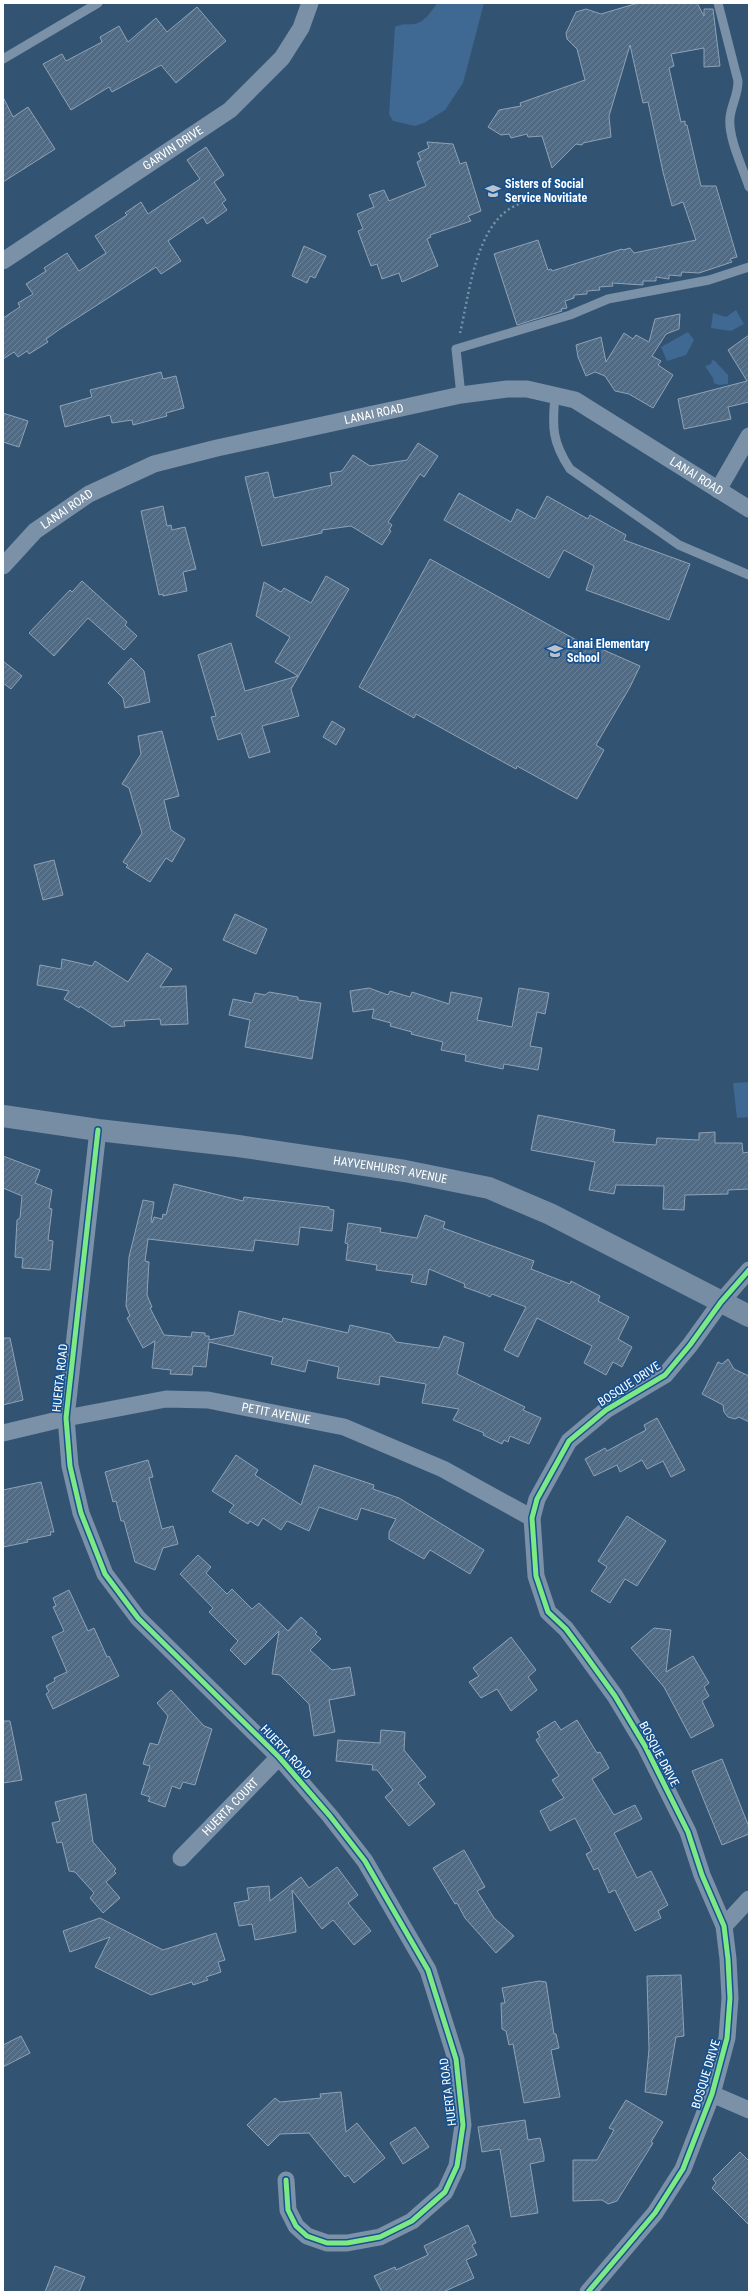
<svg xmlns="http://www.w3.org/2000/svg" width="752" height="2295" font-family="'Roboto Condensed',sans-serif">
	<defs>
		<pattern id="building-hatch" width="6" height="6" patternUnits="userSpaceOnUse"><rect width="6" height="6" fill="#516b85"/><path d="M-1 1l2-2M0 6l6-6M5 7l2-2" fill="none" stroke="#6b8197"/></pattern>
	</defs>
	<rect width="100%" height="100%" fill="#335373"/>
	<g fill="#3f6892">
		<path d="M437,3H484L463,83L445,110L424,123L415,126L393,121L389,114L395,27C404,23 406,25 414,24C425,22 431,12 437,3Z"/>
		<polygon points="736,310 744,324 731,331 711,328 713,313 726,317"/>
		<polygon points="688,332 694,340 686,355 667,361 661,347"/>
		<polygon points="712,360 715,361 728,375 728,384 719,385 714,383 713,378 705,366 711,364"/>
		<polygon points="749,1082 749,1117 737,1118 733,1083"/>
	</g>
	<g fill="url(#building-hatch)" stroke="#8fa2b5">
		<polygon points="638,3 697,3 704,16 704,9 713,9 720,66 704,67 704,48 671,54 674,66 669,68 681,122 685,121 685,125 687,125 701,186 716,186 737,257 730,259 732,262 699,273 682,272 681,276 669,275 669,279 656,277 656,281 643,281 643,285 612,283 613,286 599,287 600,290 587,291 587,294 574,295 574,298 565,301 567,308 561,309 562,311 517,325 494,254 538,240 548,270 551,269 552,271 622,249 623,250 630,248 634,253 696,240 683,202 672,206 663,172 648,102 643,103 630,45 609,116 611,137 583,143 582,145 576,144 552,168 542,136 528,137 527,134 511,138 509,134 501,135 488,127 499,110 521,106 520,103 585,80 577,49 567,39 566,33 576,12 586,9 601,14"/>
		<polygon points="197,7 226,41 176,83 161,65 112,92 109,87 71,110 43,64 62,54 66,61 102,42 100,37 119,26 128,42 156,18 167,32"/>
		<polygon points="3,97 13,117 28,107 55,149 3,182"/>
		<polygon points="427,142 453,144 460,164 466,162 481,211 468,216 471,221 430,235 431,237 427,239 438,266 402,282 399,273 382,279 377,264 371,266 368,258 358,231 363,229 357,214 374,207 369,195 384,190 389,201 426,186 417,162 421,160 418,153 429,148"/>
		<polygon points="206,147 224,175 214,182 226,200 222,203 227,210 207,224 203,217 168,241 181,261 161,274 156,267 60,329 46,339 48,342 29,354 27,351 18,357 14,352 3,359 3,318 20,307 18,303 33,294 26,284 46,271 44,268 67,253 79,271 106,253 95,236 127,215 125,213 141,202 148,214 200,179 187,160"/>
		<polygon points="304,246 326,256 315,278 310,276 307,283 292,276"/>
		<polygon points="680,314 679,329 666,334 652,356 661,361 658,365 673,375 653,408 629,394 615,391 605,376 595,372 586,376 578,357 576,345 601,337 606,362 624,333 633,339 636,335 649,342 655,319"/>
		<polygon points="749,335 749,402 728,407 731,419 684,429 678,399 747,381 728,350"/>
		<polygon points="161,372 163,379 176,376 184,408 166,413 167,416 133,425 132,420 112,423 110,415 65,427 60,406 92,397 90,390"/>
		<polygon points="3,413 28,421 19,447 3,442"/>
		<polygon points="418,443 438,456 424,477 420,474 388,522 392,525 389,530 391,531 382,545 351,526 322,530 322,533 262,546 245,477 268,472 274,498 332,485 330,473 342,471 353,455 370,466 407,460"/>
		<polygon points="459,493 511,522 517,509 535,519 547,496 588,519 590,515 626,535 624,540 690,564 669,620 586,590 594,566 564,550 549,578 444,520"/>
		<polygon points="163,506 167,526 171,525 172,530 185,527 196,569 183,572 187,591 163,596 163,594 159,595 141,511"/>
		<polygon points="430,559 580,642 581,640 640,666 630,687 596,745 604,750 577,799 517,766 516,769 416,714 414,718 359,687"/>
		<polygon points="326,576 349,589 291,689 299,716 262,726 270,752 249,758 241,733 218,740 211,717 216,716 198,655 231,643 245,691 298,676 275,662 290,637 256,616 264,582 281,592 284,588 311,603"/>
		<polygon points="82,581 127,622 125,625 137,636 124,650 88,618 54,656 29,633 70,590 72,592"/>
		<polygon points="131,658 144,671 150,702 125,708 123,698 108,683"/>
		<polygon points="3,661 22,676 11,689 3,683"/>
		<polygon points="332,721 345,729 336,745 323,737"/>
		<polygon points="162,731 179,796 164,800 171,830 185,839 172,862 166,858 150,882 126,867 128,865 123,862 142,833 129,788 122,784 141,754 138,736"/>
		<polygon points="54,860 63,895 43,900 34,865"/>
		<polygon points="235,914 267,929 256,954 223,940"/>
		<polygon points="147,953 172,969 160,987 186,986 188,1024 161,1025 160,1019 124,1021 125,1026 112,1027 80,1006 79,1008 64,999 69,991 37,985 40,965 61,969 62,959 92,966 95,961 128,982"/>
		<polygon points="369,988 388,995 390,991 410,997 412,992 449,1004 451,992 482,998 477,1020 512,1027 519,988 549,993 545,1014 537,1012 530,1046 542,1048 538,1070 504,1064 503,1069 465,1061 466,1055 441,1050 443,1042 411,1034 412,1032 390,1026 391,1023 372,1018 374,1009 353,1012 350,991"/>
		<polygon points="269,992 298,997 298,1000 321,1003 312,1059 245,1047 250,1020 229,1015 233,999 252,1003 255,993 265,995"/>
		<polygon points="538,1115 615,1130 613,1142 656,1145 657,1138 699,1140 699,1133 715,1132 715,1143 742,1143 743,1153 749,1152 749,1189 728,1190 728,1194 685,1195 684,1210 663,1209 664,1186 616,1185 614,1194 589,1190 595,1162 531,1150"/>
		<polygon points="3,1156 40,1170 35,1183 52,1190 49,1208 52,1209 48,1240 53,1241 50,1270 22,1268 23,1258 15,1257 17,1220 20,1218 22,1196 3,1188"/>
		<polygon points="174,1184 243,1201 244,1197 329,1207 329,1209 334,1210 332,1231 300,1227 298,1245 255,1240 253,1251 148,1239 145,1261 149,1262 147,1295 152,1307 150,1308 164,1335 191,1337 192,1332 205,1333 205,1336 209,1336 209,1340 234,1335 239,1311 282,1322 283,1318 348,1333 350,1325 390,1334 396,1342 439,1348 444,1336 464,1343 457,1374 525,1407 523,1410 541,1418 529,1444 510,1436 508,1442 504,1440 502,1444 483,1435 484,1433 453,1420 459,1409 422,1403 426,1384 380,1376 379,1385 337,1378 339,1367 308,1360 305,1372 271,1364 273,1357 209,1342 206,1367 193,1366 192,1375 170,1374 171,1370 152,1368 155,1341 143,1348 127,1318 130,1316 126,1306 129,1257 143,1200 154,1202 151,1222 152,1223 154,1217 162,1219 163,1214 166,1215"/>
		<polygon points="425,1215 445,1222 443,1228 534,1261 531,1269 570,1284 571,1281 600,1296 598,1301 629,1317 618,1339 632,1347 622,1367 613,1362 606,1375 584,1363 592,1346 537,1318 518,1357 504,1350 526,1307 492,1294 490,1297 486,1295 464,1287 465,1284 429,1269 426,1285 411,1282 413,1275 376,1270 377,1265 346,1260 348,1244 345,1243 348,1223 381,1228 380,1232 417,1238"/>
		<polygon points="3,1338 10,1338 23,1400 3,1405"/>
		<polygon points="728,1359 734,1369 749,1376 749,1422 739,1417 735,1419 728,1417 724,1412 723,1405 702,1394 718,1362 722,1364"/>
		<polygon points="657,1418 685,1470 671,1477 663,1461 647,1469 642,1460 620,1472 617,1465 594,1476 585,1459 605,1448 607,1451 646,1430 644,1425"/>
		<polygon points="236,1455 258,1470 255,1475 301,1505 314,1465 374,1485 373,1489 399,1498 484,1550 470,1574 430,1550 424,1559 389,1539 389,1532 396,1519 361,1508 357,1520 319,1507 309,1531 287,1521 281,1530 263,1518 258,1526 250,1521 248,1524 229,1512 234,1505 212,1491"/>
		<polygon points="148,1460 153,1477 149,1478 162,1529 173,1526 178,1544 163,1548 155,1570 135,1562 124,1521 121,1521 116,1501 113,1502 105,1472"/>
		<polygon points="41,1482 54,1532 50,1532 51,1535 27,1540 28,1542 3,1547 3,1490"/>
		<polygon points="627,1516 666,1541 637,1586 625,1579 610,1603 591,1591 607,1567 598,1561"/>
		<polygon points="198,1555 211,1567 206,1573 227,1594 232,1589 252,1609 259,1603 288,1631 301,1617 317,1632 315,1634 321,1639 310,1650 332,1670 350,1667 355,1695 329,1700 335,1732 314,1736 309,1704 280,1675 272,1674 279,1631 245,1665 230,1650 238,1641 209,1612 213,1608 180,1574"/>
		<polygon points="69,1590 88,1631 94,1628 107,1657 109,1656 119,1676 53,1709 46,1694 49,1692 46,1686 55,1681 54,1678 67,1672 52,1637 64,1631 53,1607 56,1606 53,1598"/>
		<polygon points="654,1628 671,1630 666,1672 693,1656 709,1683 704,1687 709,1696 702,1701 714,1726 691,1738 664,1687 631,1648"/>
		<polygon points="511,1637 536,1670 528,1677 537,1690 511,1711 497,1689 481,1698 469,1682 479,1676 473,1668"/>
		<polygon points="171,1690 204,1726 212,1729 195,1785 183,1782 180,1789 172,1786 165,1807 148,1801 150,1797 141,1794 150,1766 143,1764 150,1743 158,1745 168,1716 157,1703"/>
		<polygon points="577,1720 597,1753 600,1752 609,1768 592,1779 614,1815 635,1805 642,1819 614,1833 637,1878 651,1871 668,1905 658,1911 661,1918 635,1931 615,1890 609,1893 598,1868 594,1870 586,1854 592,1851 575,1818 550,1831 540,1811 564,1798 552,1780 559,1776 536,1740 540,1737 537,1732 555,1721 561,1730"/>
		<polygon points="3,1721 10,1721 22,1780 3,1783"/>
		<polygon points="381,1730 405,1732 404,1750 426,1777 418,1783 435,1804 409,1826 385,1797 393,1790 377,1770 372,1770 373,1765 336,1761 338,1740 380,1743"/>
		<polygon points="722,1759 749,1827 749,1834 722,1845 692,1771"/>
		<polygon points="86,1794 93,1842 116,1869 114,1871 116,1873 106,1882 120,1898 103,1913 90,1898 94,1893 75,1872 69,1871 62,1842 57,1843 52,1823 60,1821 55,1802"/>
		<polygon points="464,1850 485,1887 477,1891 494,1918 514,1936 496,1953 465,1918 457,1903 455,1904 433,1868"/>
		<polygon points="337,1867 358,1895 348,1903 371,1931 354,1945 333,1920 322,1929 292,1890 296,1932 255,1940 252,1924 239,1926 234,1903 249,1900 247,1888 269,1886 270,1901 301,1877 309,1888"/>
		<polygon points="100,1918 163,1950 216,1933 225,1960 218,1962 221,1972 206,1977 208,1980 193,1985 192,1982 151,1995 95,1967 110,1937 70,1952 63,1931"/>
		<polygon points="681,1975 684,2036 676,2037 666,2095 645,2092 649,2049 647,1976"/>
		<polygon points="539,1981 546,1982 554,2034 556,2034 559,2048 551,2050 560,2097 524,2103 513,2044 509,2045 506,2031 502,2029 501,2003 505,2003 502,1988"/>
		<polygon points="21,2036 30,2053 3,2067 3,2045"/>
		<polygon points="341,2092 346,2132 357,2123 385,2158 354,2183 348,2175 345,2177 309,2133 280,2134 268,2146 247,2125 275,2098 280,2102 321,2098 320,2094"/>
		<polygon points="626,2100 663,2122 651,2142 653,2143 617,2201 608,2204 602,2200 573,2201 573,2160 597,2160 614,2130 609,2128"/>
		<polygon points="525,2120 528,2140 540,2138 544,2156 544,2161 530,2164 538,2213 511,2217 500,2149 482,2152 478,2127"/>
		<polygon points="415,2127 429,2147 403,2164 390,2143"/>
		<polygon points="740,2152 749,2161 749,2225 712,2188 716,2183 713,2179"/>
		<polygon points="468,2225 476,2243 472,2245 477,2255 466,2260 474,2278 443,2292 382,2292 374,2276 395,2267 396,2270 428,2255 424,2246"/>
		<polygon points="55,2266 85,2277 79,2292 45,2292"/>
	</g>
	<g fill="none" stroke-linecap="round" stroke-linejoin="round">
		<path stroke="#7a91a7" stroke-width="2.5" stroke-dasharray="2 3" stroke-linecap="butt" d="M460,333C469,296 475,229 511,208C531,196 557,196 580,195"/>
		<g stroke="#7a91a7" stroke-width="9">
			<path d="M718,3L738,81C738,96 731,105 730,118C728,138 743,168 749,187"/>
			<polyline points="3,59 98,3"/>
			<polyline points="461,395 456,349 570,315 608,299 709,280 749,267"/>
			<path d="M555,396C552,427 552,442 570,469L679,545L749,575"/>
		</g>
		<g stroke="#7a91a7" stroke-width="17">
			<path id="s1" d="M3,261L230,110L282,58L301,28L310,3"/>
			<polyline points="718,490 749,436"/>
			<path id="s2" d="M3,566L35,531L89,494L154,464L217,448L461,395L507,389H527L575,400L749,509"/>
			<polyline points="98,1130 66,1418 70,1466 81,1513 105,1574 138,1618 279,1757 330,1816 365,1861 428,1970 456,2059 463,2125 457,2166 445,2192 412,2221 380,2237 347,2243 327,2243 307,2236 296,2226 288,2210 286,2180"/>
			<path id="s3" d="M3,1433L66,1418L166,1399L208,1400L344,1427L443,1469L532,1518"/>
			<path id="s4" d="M181,1858L279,1757"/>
			<polyline points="724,1926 749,1899"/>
			<polyline points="712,2094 749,2110"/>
			<polyline points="588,2292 655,2213 683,2169 712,2094 727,2038 730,1998 728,1959 724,1926 702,1875 688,1832 645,1746 615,1696 581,1649 566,1629 548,1612 536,1576 532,1518 537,1499 569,1441 606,1410 665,1375 690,1345 721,1302 749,1270"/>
		</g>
		<path stroke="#768da3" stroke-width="22" id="s5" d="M3,1116L98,1130L238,1146L405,1171L489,1188L550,1214L749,1316"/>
		<defs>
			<g id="cycleway">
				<polyline points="98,1130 66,1418 70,1466 81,1513 105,1574 138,1618 279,1757 330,1816 365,1861 428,1970 456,2059 463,2125 457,2166 445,2192 412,2221 380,2237 347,2243 327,2243 307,2236 296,2226 288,2210 286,2180"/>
				<polyline points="588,2292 655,2213 683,2169 712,2094 727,2038 730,1998 728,1959 724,1926 702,1875 688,1832 645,1746 615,1696 581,1649 566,1629 548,1612 536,1576 532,1518 537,1499 569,1441 606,1410 665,1375 690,1345 721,1302 749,1270"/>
			</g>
		</defs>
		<use href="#cycleway" stroke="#18528e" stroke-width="8"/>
		<use href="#cycleway" stroke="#7ce984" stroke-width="5"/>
	</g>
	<defs>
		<symbol id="school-bare" viewBox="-9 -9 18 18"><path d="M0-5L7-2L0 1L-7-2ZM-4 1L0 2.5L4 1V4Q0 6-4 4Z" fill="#b8c3ce" stroke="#18528e" stroke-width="2.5" paint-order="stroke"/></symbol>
	</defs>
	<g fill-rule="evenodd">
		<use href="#school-bare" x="482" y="180" width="22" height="22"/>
		<use href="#school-bare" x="544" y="640" width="22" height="22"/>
	</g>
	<g text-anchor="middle" stroke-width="3.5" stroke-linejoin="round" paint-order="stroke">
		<g font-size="12" fill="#fff" stroke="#18528e">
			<text dy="4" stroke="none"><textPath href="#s1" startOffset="204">GARVIN DRIVE</textPath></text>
			<text dy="4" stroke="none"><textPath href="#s2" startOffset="410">LANAI ROAD</textPath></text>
			<text dy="4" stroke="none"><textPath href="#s2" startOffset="758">LANAI ROAD</textPath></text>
			<text dy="4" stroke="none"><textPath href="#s2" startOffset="86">LANAI ROAD</textPath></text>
			<text dy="4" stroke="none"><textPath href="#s5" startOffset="391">HAYVENHURST AVENUE</textPath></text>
			<text transform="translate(60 1378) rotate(-84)" y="4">HUERTA ROAD</text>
			<text transform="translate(629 1384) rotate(-33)" y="4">BOSQUE DRIVE</text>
			<text dy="4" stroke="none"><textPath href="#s3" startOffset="278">PETIT AVENUE</textPath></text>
			<text transform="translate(286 1752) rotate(47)" y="4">HUERTA ROAD</text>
			<text transform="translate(659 1754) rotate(62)" y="4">BOSQUE DRIVE</text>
			<text dy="4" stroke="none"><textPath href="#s4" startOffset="71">HUERTA COURT</textPath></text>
			<text transform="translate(706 2074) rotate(-73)" y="4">BOSQUE DRIVE</text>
			<text transform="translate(448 2092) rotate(-97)" y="4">HUERTA ROAD</text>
		</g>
		<g font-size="12" font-weight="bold" fill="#fff" stroke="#18528e" text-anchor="start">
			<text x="505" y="188">Sisters of Social<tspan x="505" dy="14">Service Novitiate</tspan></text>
			<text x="567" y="648">Lanai Elementary<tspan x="567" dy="14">School</tspan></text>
		</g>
	</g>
	<rect width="752" height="2295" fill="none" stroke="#ffffff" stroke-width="8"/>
</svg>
